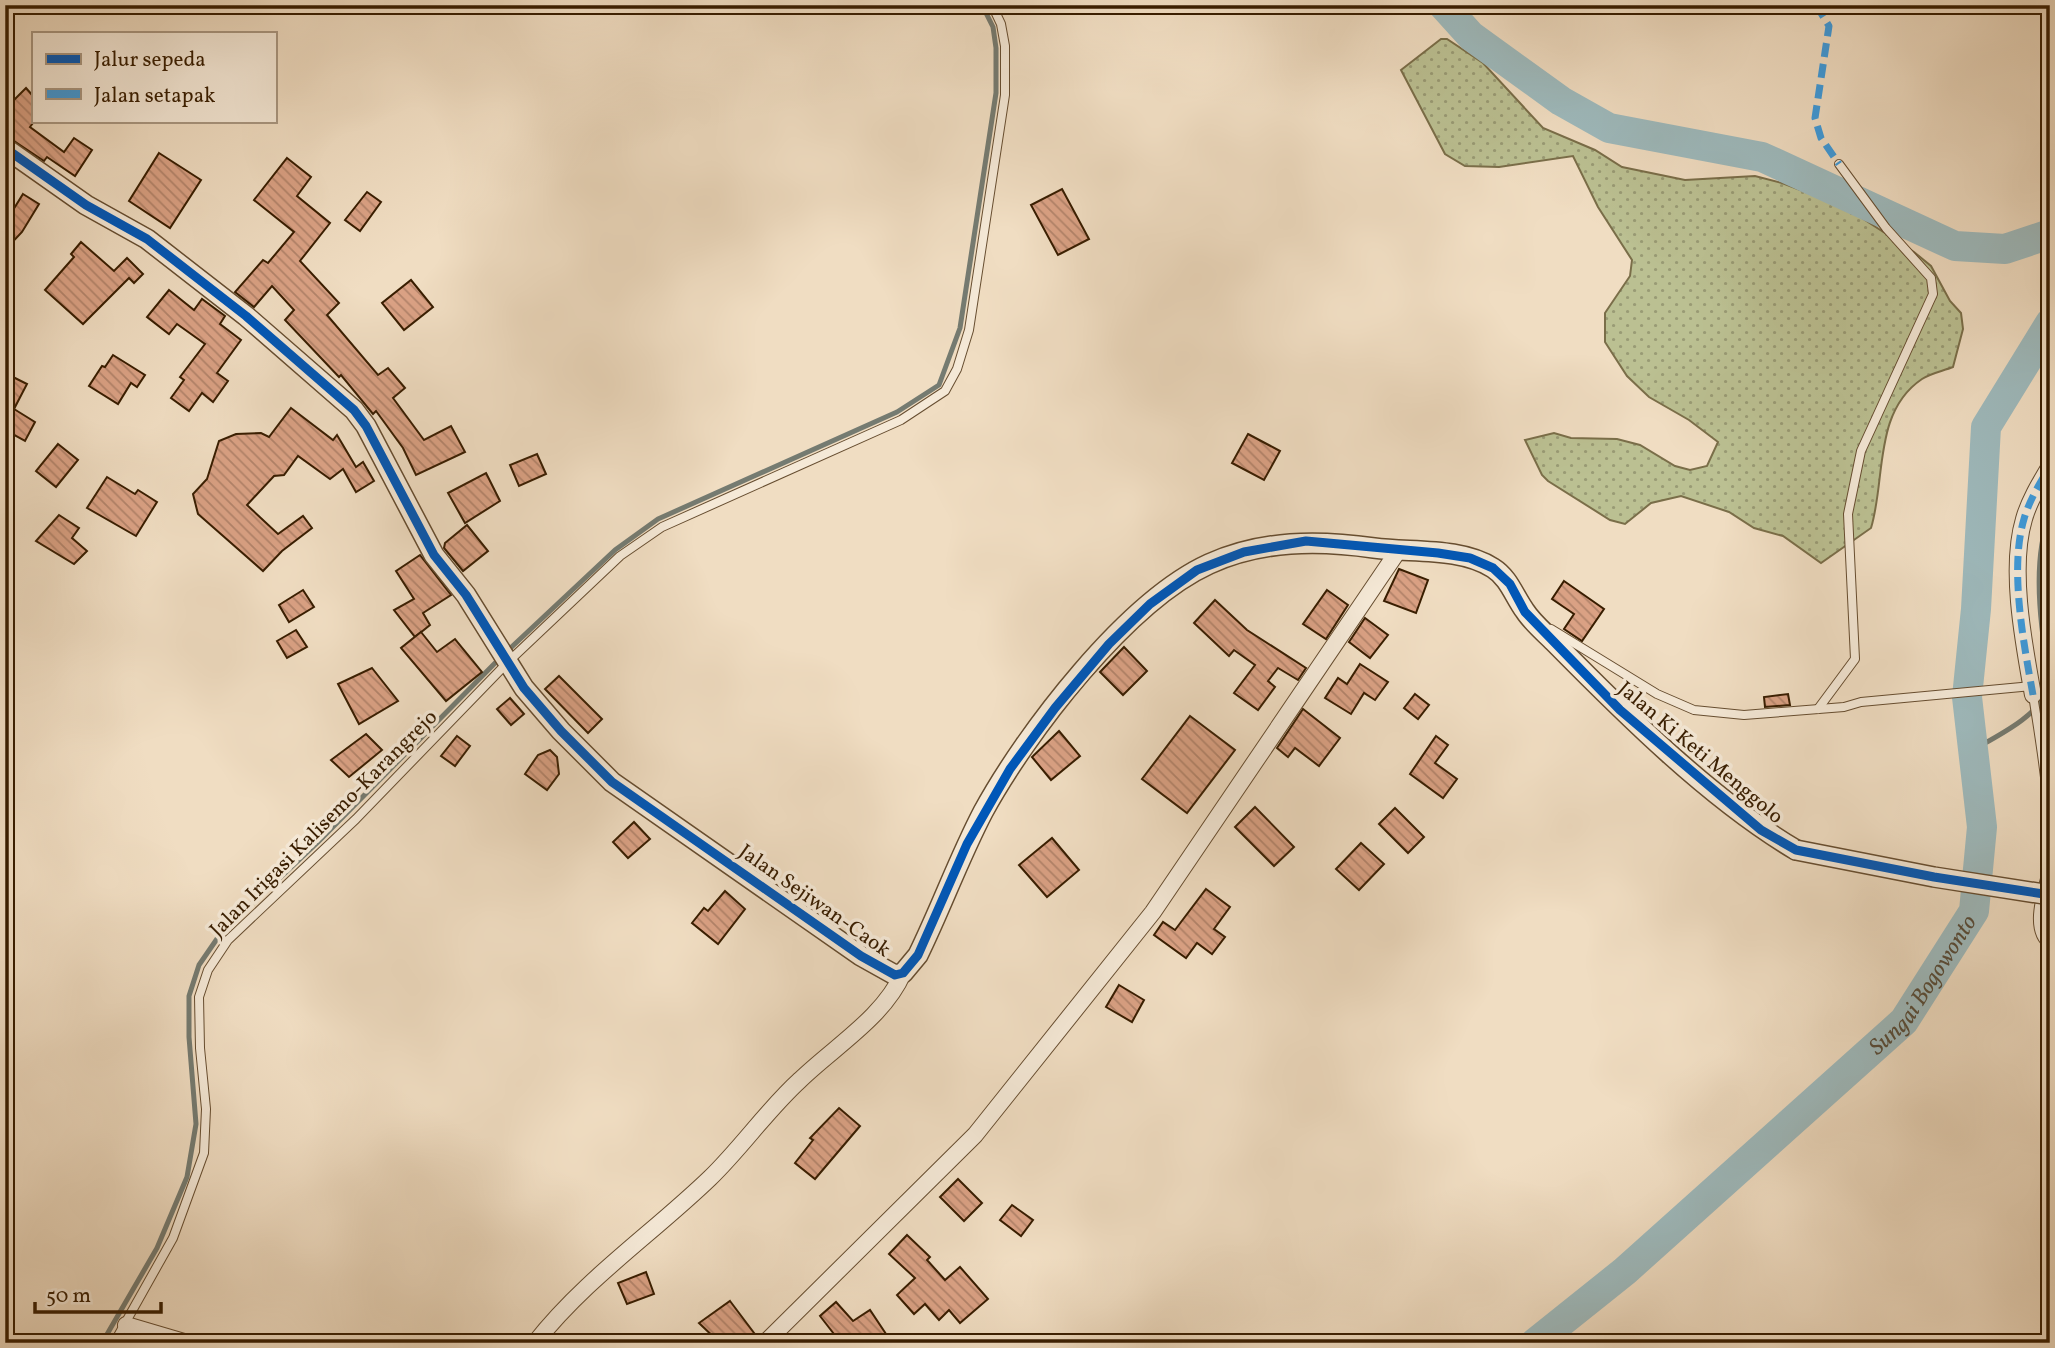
<svg xmlns="http://www.w3.org/2000/svg" width="2055" height="1348" font-family="Vollkorn,serif">
	<defs>
		<pattern id="grass-dots" width="8" height="8" patternUnits="userSpaceOnUse" patternTransform="scale(1.75)"><rect width="8" height="8" fill="#bbc092"/><path d="M2 2h.1M6 6h.1" fill="none" stroke="#999b75" stroke-width="1.8" stroke-linecap="round"/></pattern>
		<pattern id="building-back-hatch" width="6" height="6" patternUnits="userSpaceOnUse" patternTransform="scale(1.75)"><rect width="6" height="6" fill="#daa184"/><path d="M-1 5l2 2M0 0l6 6M5-1l2 2" fill="none" stroke="#b2836a"/></pattern>
	</defs>
	<rect width="100%" height="100%" fill="#f0ddc2"/>
	<filter id="stains"><feTurbulence type="fractalNoise" baseFrequency=".00286" numOctaves="4"/><feColorMatrix values="0 0 0 0 .2 0 0 0 0 .09 0 0 0 0 .02 0 0 0 .5 -.17"/></filter>
	<radialGradient id="worn" r=".72"><stop offset=".6" stop-color="#630" stop-opacity="0"/><stop offset="1" stop-color="#630" stop-opacity=".3"/></radialGradient>
	<path fill="url(#grass-dots)" stroke="#7a6e49" stroke-width="2" d="M1441,39H1447L1483,63L1543,128L1595,150L1622,167L1685,180L1755,176L1782,183L1845,207L1914,252L1931,266L1950,301L1961,313L1963,329L1953,367C1943,371 1931,373 1922,379C1873,412 1886,479 1871,528L1821,563L1783,536L1754,528L1729,512L1681,496L1651,503L1625,524L1610,520L1548,481L1542,475L1525,440L1554,433L1571,438L1617,439L1640,445L1675,466L1690,470L1707,466L1718,442L1689,420L1649,397L1627,376L1605,342V313L1630,276L1632,260L1598,207L1573,156L1499,167L1465,166L1445,154L1401,70Z"/>
	<g fill="none" stroke-linecap="round" stroke-linejoin="round">
		<g stroke="#757b71" stroke-width="5">
			<path d="M2050,515C2031,560 2041,633 2050,680"/>
			<path d="M1971,751C1997,736 2038,717 2050,687"/>
			<polyline points="102,1343 157,1248 187,1177 196,1124 189,1037 189,996 199,965 221,933 318,842 503,655 615,550 658,519 897,412 939,385 960,328 996,93 996,48 993,27 982,5"/>
		</g>
		<g stroke="#9ebabd" stroke-width="30">
			<polyline points="1443,5 1471,36 1561,101 1609,128 1762,157 1955,246 2005,249 2050,234"/>
			<path id="s1" d="M1535,1343L1625,1271L1904,1021L1974,911L1982,827L1967,697L1976,609L1986,427L2050,323"/>
		</g>
	</g>
	<g fill="url(#building-back-hatch)" stroke="#381d00" stroke-width="2">
		<polygon points="26,88 33,96 33,123 30,127 64,152 74,138 92,150 75,176 47,157 44,161 5,135 5,109"/>
		<polygon points="159,153 201,180 170,228 129,201"/>
		<polygon points="287,158 311,177 297,196 330,223 300,261 339,303 327,315 378,375 388,368 405,388 393,398 424,440 451,426 465,452 416,475 403,448 376,411 373,414 341,375 339,377 285,320 294,310 272,286 254,307 235,292 263,260 268,263 294,232 254,200"/>
		<polygon points="1062,189 1089,239 1058,255 1031,205"/>
		<polygon points="367,192 381,202 360,231 345,220"/>
		<polygon points="23,194 39,204 22,232 5,250 5,223"/>
		<polygon points="81,242 114,271 127,258 143,274 134,283 129,278 83,324 45,290 74,257 71,254"/>
		<polygon points="411,280 433,307 404,330 382,303"/>
		<polygon points="169,290 194,310 202,299 225,316 220,324 241,340 217,373 228,381 213,402 202,393 189,411 171,398 184,380 180,377 205,344 177,324 169,334 147,317"/>
		<polygon points="113,355 145,375 137,387 131,383 118,404 89,386 102,366 105,367"/>
		<polygon points="5,373 27,384 14,409 35,422 25,441 5,430"/>
		<polygon points="291,408 333,440 337,435 356,467 363,462 374,481 356,492 343,469 330,479 298,456 284,475 274,476 247,505 278,534 303,516 312,528 282,551 263,571 198,514 193,494 207,479 219,441 236,434 261,433 269,437"/>
		<polygon points="1248,434 1280,451 1264,480 1232,463"/>
		<polygon points="58,444 78,460 56,487 36,471"/>
		<polygon points="537,454 546,474 519,486 510,465"/>
		<polygon points="486,473 500,501 465,523 448,493"/>
		<polygon points="107,477 135,494 138,490 157,502 136,536 87,508"/>
		<polygon points="59,515 79,528 72,538 87,551 74,564 36,541"/>
		<polygon points="467,525 488,551 463,571 444,548 445,543"/>
		<polygon points="420,555 451,595 423,613 430,625 415,637 394,610 414,599 396,571"/>
		<polygon points="1399,569 1428,580 1416,613 1384,601"/>
		<polygon points="1564,581 1604,609 1582,641 1564,629 1574,614 1552,599"/>
		<polygon points="303,590 314,607 289,622 279,605"/>
		<polygon points="1327,590 1348,605 1326,639 1303,624"/>
		<polygon points="1215,600 1247,630 1306,668 1298,680 1278,668 1268,681 1275,687 1258,710 1234,693 1255,665 1234,650 1229,656 1194,623"/>
		<polygon points="1365,618 1388,635 1370,658 1349,642"/>
		<polygon points="296,630 307,647 287,658 277,641"/>
		<polygon points="421,632 437,652 455,639 482,672 446,701 401,648"/>
		<polygon points="1124,647 1147,671 1123,695 1100,672"/>
		<polygon points="1360,664 1388,682 1375,700 1364,693 1351,714 1325,698 1338,678 1347,684"/>
		<polygon points="372,668 398,701 359,724 338,684"/>
		<polygon points="559,676 602,719 588,733 545,689"/>
		<polygon points="1415,694 1429,705 1418,719 1404,708"/>
		<polygon points="1788,694 1790,705 1765,707 1764,697"/>
		<polygon points="510,698 524,714 511,725 497,709"/>
		<polygon points="1303,709 1340,738 1319,766 1295,748 1288,757 1277,748"/>
		<polygon points="1190,716 1235,750 1187,813 1142,779"/>
		<polygon points="1059,731 1080,756 1051,780 1032,757"/>
		<polygon points="366,734 382,750 349,777 331,760"/>
		<polygon points="457,736 470,746 455,766 441,756"/>
		<polygon points="1436,736 1448,745 1435,763 1457,779 1443,798 1410,774"/>
		<polygon points="550,750 557,757 559,774 547,790 525,774 538,755"/>
		<polygon points="1255,807 1294,847 1274,866 1235,827"/>
		<polygon points="1395,808 1424,837 1408,853 1379,824"/>
		<polygon points="634,822 650,839 628,858 613,842"/>
		<polygon points="1052,838 1079,870 1047,897 1019,865"/>
		<polygon points="1361,843 1384,864 1359,890 1336,869"/>
		<polygon points="1206,889 1230,907 1214,929 1225,937 1212,954 1197,943 1186,958 1154,935 1163,922 1175,930"/>
		<polygon points="725,891 745,909 718,944 692,923 704,908 708,911"/>
		<polygon points="1119,985 1144,1000 1132,1022 1106,1007"/>
		<polygon points="839,1108 860,1126 815,1179 795,1163 813,1140 810,1138"/>
		<polygon points="958,1179 982,1203 964,1221 940,1197"/>
		<polygon points="1012,1205 1033,1220 1021,1236 1000,1220"/>
		<polygon points="907,1235 930,1257 927,1260 945,1280 960,1267 988,1299 960,1323 949,1310 939,1320 925,1304 914,1314 897,1295 915,1278 889,1254"/>
		<polygon points="646,1272 654,1294 627,1304 618,1283"/>
		<polygon points="730,1301 757,1337 755,1343 720,1343 699,1323"/>
		<polygon points="836,1302 853,1321 870,1310 892,1343 841,1343 820,1316"/>
	</g>
	<g fill="none" stroke-linecap="round" stroke-linejoin="round">
		<defs>
			<g id="service">
				<polyline points="1551,629 1657,694 1694,710 1744,715 1844,707 1861,702 2032,686"/>
				<path d="M2033,695C2040,740 2053,817 2049,860C2046,884 2025,929 2050,946"/>
				<polyline points="1818,709 1855,659 1848,514 1861,451 1933,294 1931,278 1886,228 1839,164"/>
				<polyline points="114,1343 173,1238 204,1153 206,1109 200,1048 199,997 208,970 228,940 356,819 509,661 620,556 662,527 901,420 945,391 957,369 969,330 1005,95 1005,46 1001,24 992,5"/>
			</g>
			<g id="minor">
				<path d="M2033,695C2024,645 2009,569 2024,519C2029,501 2040,483 2050,466"/>
				<polyline points="126,1325 187,1343"/>
				<path d="M535,1343C584,1280 653,1233 710,1178C742,1147 767,1110 800,1080C834,1047 884,1017 903,973"/>
				<polyline points="765,1343 975,1135 1153,912 1398,551"/>
			</g>
			<path id="tertiary" d="M5,148L86,205L147,239L246,316L354,410L366,426L434,555L466,595L524,688L561,731L612,782L861,956L895,975L903,973L918,955C941,908 959,858 983,812C1026,733 1126,602 1209,564C1262,540 1318,540 1374,548C1412,553 1460,547 1493,568C1509,578 1514,596 1525,611C1532,622 1544,632 1554,642C1624,713 1710,799 1796,850"/>
		</defs>
		<use href="#service" stroke="#664d30" stroke-width="10"/>
		<use href="#minor" stroke="#664d30" stroke-width="18"/>
		<use href="#tertiary" stroke="#664d30" stroke-width="22"/>
		<use href="#service" stroke="#f5e9d7" stroke-width="8"/>
		<use href="#minor" stroke="#f5e9d7" stroke-width="16"/>
		<use href="#tertiary" stroke="#f5e9d7" stroke-width="19"/>
		<defs>
			<polyline id="tertiary-bridge" points="1796,850 1934,877 2050,895"/>
		</defs>
		<use href="#tertiary-bridge" stroke="#664d30" stroke-width="22" stroke-linecap="butt"/>
		<use href="#tertiary-bridge" stroke="#f5e9d7" stroke-width="19"/>
		<g stroke="#3e9bdc" stroke-width="7" stroke-dasharray="14 7" stroke-linecap="butt">
			<polyline points="1816,5 1829,26 1815,118 1821,138 1839,164"/>
			<path d="M2033,695C2024,645 2009,569 2024,519C2029,501 2040,483 2050,466"/>
		</g>
		<defs>
			<polyline id="cycleway" points="5,148 86,205 147,239 246,316 354,410 366,426 434,555 466,595 524,688 561,731 612,782 861,956 895,975 903,973 918,955 967,844 1010,769 1055,708 1109,644 1150,604 1197,570 1244,552 1306,541 1438,553 1470,558 1493,568 1510,584 1525,612 1620,710 1761,830 1796,850 1934,877 2050,895"/>
		</defs>
		<use href="#cycleway" stroke="#f5e9d7" stroke-width="13"/>
		<use href="#cycleway" stroke="#0057b8" stroke-width="9"/>
	</g>
	<g text-anchor="middle" stroke-width="7" stroke-linejoin="round" paint-order="stroke">
		<g font-size="21" fill="#381d00" stroke="#f5e9d7">
			<text transform="translate(1701 752) rotate(40)" y="7">Jalan Ki Keti Menggolo</text>
			<text transform="translate(323 823) rotate(-45)" y="7">Jalan Irigasi Kalisemo-Karangrejo</text>
			<text transform="translate(815 900) rotate(35)" y="7">Jalan Sejiwan-Caok</text>
		</g>
		<g font-size="23" font-style="italic" fill="#574c39" stroke="#f5e9d7">
			<text dy="8" stroke="none"><textPath href="#s1" startOffset="530">Sungai Bogowonto</textPath></text>
		</g>
	</g>
	<rect width="2055" height="1348" fill="none" stroke="#f0ddc2" stroke-width="28"/>
	<rect x="7" y="7" width="2041" height="1334" fill="none" stroke="#381d00" stroke-width="3.5"/>
	<rect x="14" y="14" width="2027" height="1320" fill="none" stroke="#381d00" stroke-width="2"/>
	<rect x="32" y="32" width="245" height="91" fill="#f5e9d7" stroke="#a99781" stroke-width="2"/>
	<rect x="46" y="54" width="35" height="10" fill="#0057b8" stroke="#a99781" stroke-width="2"/>
	<text x="94" y="66" font-size="21" fill="#381d00">Jalur sepeda</text>
	<rect x="46" y="89" width="35" height="10" fill="#3e9bdc" stroke="#a99781" stroke-width="2"/>
	<text x="94" y="102" font-size="21" fill="#381d00">Jalan setapak</text>
	<path d="M35 1302v10h126v-10" fill="none" stroke="#381d00" stroke-width="3.5"/>
	<text x="46" y="1302" font-size="21" fill="#381d00" stroke="#f5e9d7" stroke-width="5" paint-order="stroke">50 m</text>
	<rect width="100%" height="100%" filter="url(#stains)"/>
	<rect width="100%" height="100%" fill="url(#worn)"/>
</svg>
